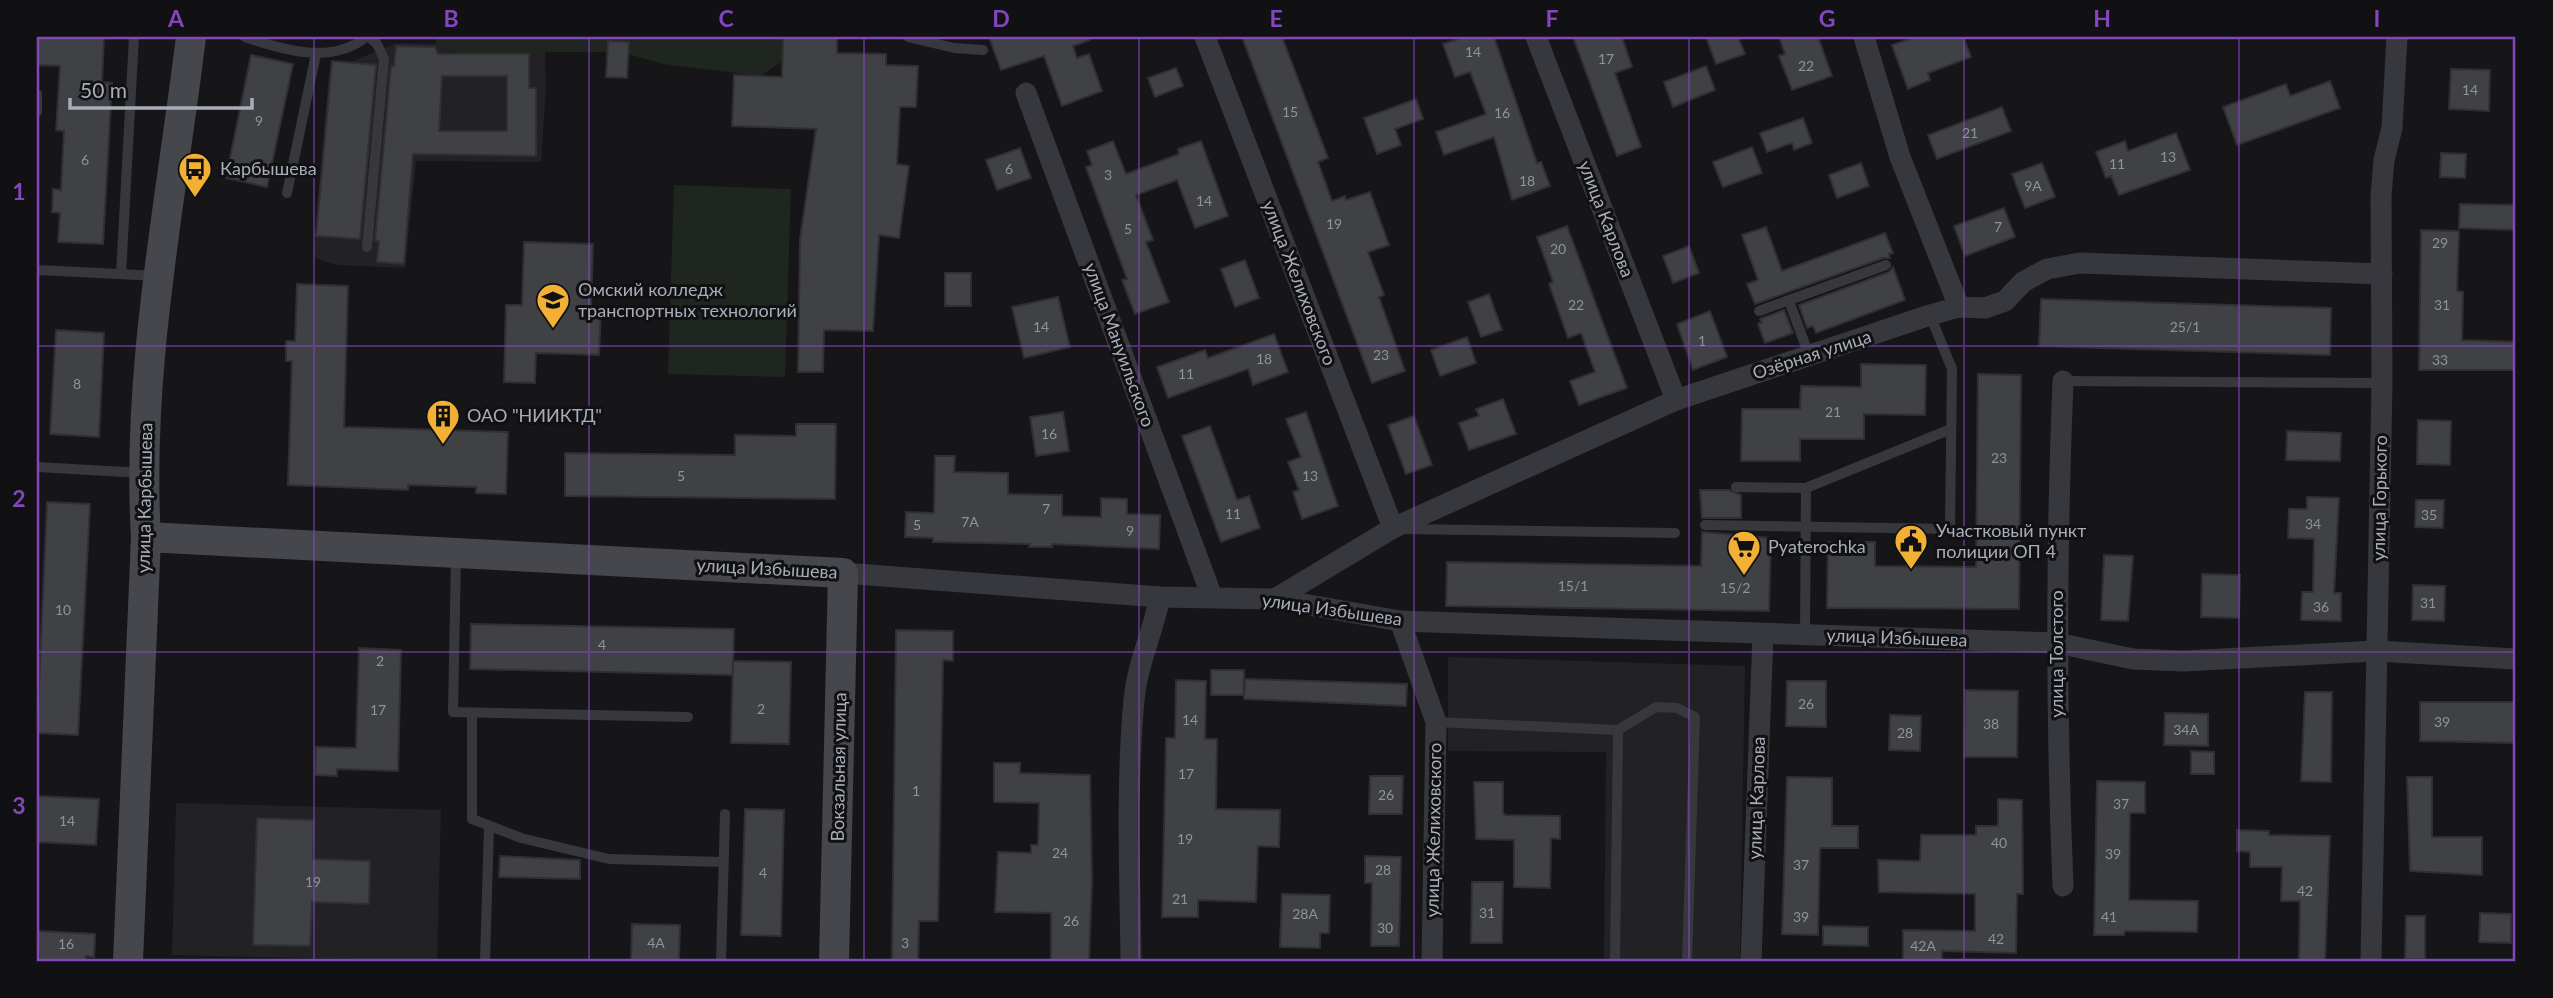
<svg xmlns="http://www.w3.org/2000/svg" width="2553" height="998" font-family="Lato,sans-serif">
	<rect width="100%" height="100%" fill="#161618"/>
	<g fill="#222225">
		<polygon points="396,43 436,44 457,52 545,51 546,91 541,162 416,161 405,268 337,265 320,260 313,255 329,73 349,74 351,62"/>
		<polygon points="1448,657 1745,666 1740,961 1604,961 1606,752 1448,751"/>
		<polygon points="176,803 441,810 437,961 172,955"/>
	</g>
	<g fill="#1e261f">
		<polygon points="435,37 783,37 783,61 760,76 663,64 628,54 629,42 608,41 607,52 457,52 436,44"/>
		<polygon points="674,185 791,189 785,377 668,374"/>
	</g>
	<g fill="#404145" stroke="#303034" stroke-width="2" fill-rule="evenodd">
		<polygon points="37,37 104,37 102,82 112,83 103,244 58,242 60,213 52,212 53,189 61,190 64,131 56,130 60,66 37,65"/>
		<polygon points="783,37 837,38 837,53 886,54 886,65 918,66 916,107 900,107 897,164 909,166 899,238 879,235 873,331 824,330 823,372 798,372 800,239 816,129 732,126 734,75 782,77"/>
		<polygon points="989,37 1089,37 1090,40 1073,46 1077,58 1089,54 1102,91 1062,106 1044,56 1001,70"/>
		<polygon points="1242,37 1282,37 1328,158 1318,162 1332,201 1345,196 1346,200 1370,192 1389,245 1368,252 1384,295 1379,297 1405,371 1372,383"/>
		<polygon points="1465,37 1494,37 1537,163 1541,162 1550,186 1512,200 1494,137 1444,155 1436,132 1486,114 1470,72 1455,77 1443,44"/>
		<polygon points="1573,37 1622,37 1632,67 1615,73 1641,147 1617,156"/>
		<polygon points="1706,37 1738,37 1745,54 1716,64"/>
		<polygon points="1779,37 1818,37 1832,76 1792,90 1779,56 1785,54"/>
		<polygon points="1915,37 1963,37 1971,57 1928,73 1930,80 1908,89 1892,45"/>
		<polygon points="608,41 629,42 627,78 606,77"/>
		<path d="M396,46L435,47L438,54H529V88H536V156L413,154L404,264L377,262L379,241H375L391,66H394ZM442,76H507V131H439Z"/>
		<polygon points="251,55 293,64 267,187 226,178"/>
		<polygon points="332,61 376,65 360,239 316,236"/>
		<polygon points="1706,66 1715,90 1673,107 1664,82"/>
		<polygon points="1176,68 1183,86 1155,97 1148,78"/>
		<polygon points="2451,69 2490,70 2489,111 2449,109"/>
		<polygon points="2330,81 2340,108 2237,145 2223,107 2286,84 2290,96"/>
		<polygon points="1416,99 1423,119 1395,129 1401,145 1377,154 1364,118"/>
		<polygon points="2002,107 2011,131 1937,159 1928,135"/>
		<polygon points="1803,118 1812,143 1794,150 1792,143 1767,152 1760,133"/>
		<polygon points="2176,133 2190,170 2119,195 2111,176 2106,178 2096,152 2125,141 2128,151"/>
		<polygon points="1113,141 1126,174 1179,154 1178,149 1201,141 1228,216 1195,228 1177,180 1136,195 1153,240 1146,242 1169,302 1135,314 1122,280 1127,279 1086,167 1092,165 1087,151"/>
		<polygon points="1752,147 1762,173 1723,187 1713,162"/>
		<polygon points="1020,148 1031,178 997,190 986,160"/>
		<polygon points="2441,153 2466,154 2465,178 2440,177"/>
		<polygon points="1861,163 1869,186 1837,198 1829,175"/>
		<polygon points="2042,163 2055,197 2025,208 2012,174"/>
		<polygon points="2460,204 2516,205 2516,230 2459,228"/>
		<polygon points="2004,208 2015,237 1965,256 1954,226"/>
		<polygon points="1567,226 1627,388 1579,405 1570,381 1595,372 1581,333 1568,338 1549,284 1553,282 1537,237"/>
		<polygon points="1766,227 1782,271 1885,233 1893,253 1889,254 1890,258 1883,258 1755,304 1747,284 1758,280 1742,235"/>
		<polygon points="2421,230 2459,231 2457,291 2463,292 2462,340 2516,342 2516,370 2419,370"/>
		<polygon points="524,242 593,244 591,309 601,309 599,355 536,353 535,383 504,382 506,305 522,305"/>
		<polygon points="1689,246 1699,273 1673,283 1663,256"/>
		<polygon points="1245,260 1259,298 1235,307 1221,269"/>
		<polygon points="1893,267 1905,300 1816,333 1813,326 1807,328 1799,305 1889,272"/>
		<rect x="945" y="273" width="26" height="33"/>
		<polygon points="297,284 348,286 344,427 508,432 506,494 476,493 476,487 408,485 408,490 288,485 292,361 286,361 286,341 295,341"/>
		<polygon points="1489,294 1502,330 1481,337 1468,302"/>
		<polygon points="1058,297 1070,347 1024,358 1012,307"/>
		<polygon points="2041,299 2331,308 2330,355 2039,346"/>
		<polygon points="1784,310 1793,333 1765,343 1758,324 1762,322 1760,319"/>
		<polygon points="1710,311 1727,357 1693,370 1677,324"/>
		<polygon points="56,330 104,333 99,437 50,434"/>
		<polygon points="1274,334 1288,372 1253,385 1248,369 1168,398 1157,367 1205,350 1208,358"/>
		<polygon points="1467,337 1476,363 1440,376 1431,350"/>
		<polygon points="1861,364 1926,365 1925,415 1864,414 1864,439 1800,439 1800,461 1741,461 1742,409 1800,409 1801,386 1861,387"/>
		<polygon points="1978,374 2021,375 2019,609 1827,608 1828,542 1875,542 1875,566 1976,567"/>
		<polygon points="1503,399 1516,434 1469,450 1459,423 1479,416 1476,409"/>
		<polygon points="1063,412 1069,451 1036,456 1030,417"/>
		<polygon points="1306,412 1338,506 1302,519 1293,492 1299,490 1288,462 1301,457 1286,419"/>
		<polygon points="1414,416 1432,465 1406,474 1388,425"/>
		<polygon points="2418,420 2451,421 2450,465 2417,464"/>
		<polygon points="796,424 836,424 835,499 565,496 565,453 735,455 735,435 796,436"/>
		<polygon points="1210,426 1237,500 1249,496 1260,528 1221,542 1182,436"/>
		<polygon points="2287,431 2341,433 2340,461 2286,460"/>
		<polygon points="935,456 955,456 954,472 1008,473 1008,494 1062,495 1062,516 1101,517 1101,498 1127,499 1127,514 1160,515 1159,549 1052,544 1052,547 1029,547 1030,544 933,542 933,538 905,537 906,512 934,513"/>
		<polygon points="1700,490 1729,490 1741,495 1741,518 1702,518"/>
		<polygon points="2307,497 2339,498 2334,593 2341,593 2341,621 2301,620 2302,592 2313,592 2314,539 2288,538 2289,509 2307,509"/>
		<polygon points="2416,500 2444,500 2443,528 2415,527"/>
		<polygon points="47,502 90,504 78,735 37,733"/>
		<polygon points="1702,532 1771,538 1769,611 1446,606 1447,562 1701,566"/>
		<polygon points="2104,555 2133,556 2128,621 2101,620"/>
		<polygon points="2202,574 2240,575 2239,618 2201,617"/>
		<polygon points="2413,585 2445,586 2444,621 2412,620"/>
		<polygon points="471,624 734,629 733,675 470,669"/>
		<polygon points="896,630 953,631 953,661 943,660 938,921 919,921 918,961 892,960"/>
		<polygon points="359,648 401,650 398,771 337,769 337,776 315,775 316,747 356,748"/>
		<polygon points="733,661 791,662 789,744 731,743"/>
		<rect x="1211" y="670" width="33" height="25"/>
		<polygon points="1245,679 1407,684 1406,706 1244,699"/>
		<polygon points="1176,680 1206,681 1205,739 1217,739 1216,809 1280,810 1279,847 1258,846 1256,902 1198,900 1198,917 1162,917 1166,738 1175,738"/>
		<polygon points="1787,681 1826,681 1826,727 1786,726"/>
		<polygon points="1965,690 2018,691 2017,757 1964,757"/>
		<polygon points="2305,692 2332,692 2331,782 2301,781"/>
		<polygon points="2420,702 2516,702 2516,743 2420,741"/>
		<polygon points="2165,713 2208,714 2208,746 2164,745"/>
		<polygon points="1890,715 1921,716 1920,751 1889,750"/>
		<polygon points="2191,751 2214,752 2214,774 2191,774"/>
		<polygon points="994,763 1020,763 1020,773 1090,775 1092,882 1089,961 1051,961 1051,913 995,912 998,852 1031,853 1031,845 1038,845 1039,803 994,802"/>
		<polygon points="1370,776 1403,776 1402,814 1369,814"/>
		<polygon points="1787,777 1832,778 1832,826 1858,826 1858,848 1820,848 1818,935 1782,934"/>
		<polygon points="2407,777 2432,777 2432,837 2482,837 2482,875 2410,871"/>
		<polygon points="2097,781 2145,782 2145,813 2130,813 2129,900 2198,901 2197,932 2125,931 2124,935 2094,935"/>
		<polygon points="1474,782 1503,782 1503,812 1505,815 1560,816 1560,839 1551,838 1550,888 1514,887 1514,840 1476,839"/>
		<polygon points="37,796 99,799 96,845 37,842"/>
		<polygon points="1998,799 2022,800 2023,894 2017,894 2016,953 1942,951 1942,961 1903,961 1903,930 1975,931 1975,894 1879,892 1878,860 1920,861 1921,835 1976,835 1976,826 1998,826"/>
		<polygon points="745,809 784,810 781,936 741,935"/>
		<polygon points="257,818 314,820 313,859 370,861 369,904 312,902 310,946 253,945"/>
		<polygon points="2237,830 2269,831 2269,835 2330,836 2325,961 2299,961 2300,901 2281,901 2282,867 2250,867 2250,852 2237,851"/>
		<polygon points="500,856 580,860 580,879 499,877"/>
		<polygon points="1365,856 1401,857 1399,946 1371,946 1372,883 1365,883"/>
		<polygon points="1472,882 1503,882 1502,943 1471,943"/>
		<polygon points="1282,894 1330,895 1329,933 1320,933 1320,948 1280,947"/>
		<polygon points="2480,913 2511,914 2511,943 2479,942"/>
		<polygon points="2406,916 2425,916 2425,959 2405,959"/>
		<polygon points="632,924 680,925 679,961 631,961"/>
		<polygon points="1823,926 1868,927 1868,946 1823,945"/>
		<polygon points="37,931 95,934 94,957 86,956 85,961 39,961"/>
	</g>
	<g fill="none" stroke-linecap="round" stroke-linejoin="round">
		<g stroke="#37383d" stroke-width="10">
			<path d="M245,37C283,50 332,65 366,37"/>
			<polyline points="908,37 954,48 983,50"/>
			<polyline points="37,94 37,112"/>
			<polyline points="287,193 316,54"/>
			<polyline points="367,247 384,59 377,44 369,37"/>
			<polyline points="37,270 158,276"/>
			<polyline points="121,274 134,37"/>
			<polyline points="1789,301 1809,355"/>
			<polyline points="1759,311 1886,265"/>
			<polyline points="2063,381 2382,383"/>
			<polyline points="37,467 142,473"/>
			<polyline points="1736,487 1806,488 1805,635"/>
			<polyline points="1806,488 1951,429"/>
			<polyline points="1705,525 1950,529 1952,369 1930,315"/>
			<polyline points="1403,529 1675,533"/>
			<polyline points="456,556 453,712 688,717"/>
			<polyline points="472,713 472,819 521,838 609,859 723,862"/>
			<polyline points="1436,722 1618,730 1656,707 1677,708 1695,717 1687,961"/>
			<polyline points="485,961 489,826"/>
			<polyline points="721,961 725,814"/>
			<polyline points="1615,961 1618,730"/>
		</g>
		<g stroke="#37383d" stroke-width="21">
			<polyline points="1205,37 1393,528"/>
			<polyline points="1536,37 1676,400"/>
			<polyline points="1864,37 1900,157 1959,307"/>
			<polyline points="1026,93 1212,597"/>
			<path d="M2063,381C2056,549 2056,717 2063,886"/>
			<polyline points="843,573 1160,597 1275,599 1400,621 2057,643 2133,659 2184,661 2376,651 2516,659"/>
			<polyline points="1275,599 1393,528 1676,400 1930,315 1959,307 1985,308 2005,301 2023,282 2047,269 2080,263 2382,274"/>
			<polyline points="1400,621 1436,722 1432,961"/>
			<path d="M1131,961C1130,875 1126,786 1134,700C1137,665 1153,632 1160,597"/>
			<polyline points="1751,961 1763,634"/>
			<polyline points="2371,961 2382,383 2381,196 2384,160 2392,128 2397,37"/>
		</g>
		<g stroke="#45474d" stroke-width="30">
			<polyline points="146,537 843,573 834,961"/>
			<path d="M128,961L146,537C136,372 171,201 191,37"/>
		</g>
	</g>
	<path fill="none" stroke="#8446be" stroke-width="2" stroke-opacity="0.55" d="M314,37V961M589,37V961M864,37V961M1139,37V961M1414,37V961M1689,37V961M1964,37V961M2239,37V961M37,346H2516M37,652H2516"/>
	<defs>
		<symbol id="bus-pin" viewBox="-11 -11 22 30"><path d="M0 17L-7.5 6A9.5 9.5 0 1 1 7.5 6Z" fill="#f2b134" stroke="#111113"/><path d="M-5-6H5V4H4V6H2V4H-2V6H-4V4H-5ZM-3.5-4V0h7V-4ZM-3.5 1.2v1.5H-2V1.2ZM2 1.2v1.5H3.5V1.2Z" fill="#111"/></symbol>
		<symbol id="university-pin" viewBox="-11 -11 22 30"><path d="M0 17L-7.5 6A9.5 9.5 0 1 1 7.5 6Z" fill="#f2b134" stroke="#111113"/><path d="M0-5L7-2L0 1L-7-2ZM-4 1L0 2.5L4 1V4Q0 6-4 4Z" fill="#111"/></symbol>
		<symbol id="building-pin" viewBox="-11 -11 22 30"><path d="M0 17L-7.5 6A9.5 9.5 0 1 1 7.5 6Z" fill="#f2b134" stroke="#111113"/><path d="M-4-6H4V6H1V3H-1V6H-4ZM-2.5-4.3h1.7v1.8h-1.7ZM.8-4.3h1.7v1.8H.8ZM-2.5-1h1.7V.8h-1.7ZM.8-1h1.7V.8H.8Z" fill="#111"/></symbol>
		<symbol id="civic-pin" viewBox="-11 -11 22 30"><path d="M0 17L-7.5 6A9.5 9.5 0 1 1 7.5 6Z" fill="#f2b134" stroke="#111113"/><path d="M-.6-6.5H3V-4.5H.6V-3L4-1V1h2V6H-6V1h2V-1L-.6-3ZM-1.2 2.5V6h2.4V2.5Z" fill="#111"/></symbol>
		<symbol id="supermarket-pin" viewBox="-11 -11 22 30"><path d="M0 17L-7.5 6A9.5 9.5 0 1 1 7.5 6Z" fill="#f2b134" stroke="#111113"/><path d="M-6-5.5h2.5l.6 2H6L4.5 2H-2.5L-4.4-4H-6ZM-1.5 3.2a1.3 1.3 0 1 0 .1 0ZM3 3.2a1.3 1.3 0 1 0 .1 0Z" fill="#111"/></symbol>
	</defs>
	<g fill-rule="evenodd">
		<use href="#bus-pin" x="176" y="150" width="38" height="52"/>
		<use href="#university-pin" x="534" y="281" width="38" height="52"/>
		<use href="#building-pin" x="424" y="397" width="38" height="52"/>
		<use href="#civic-pin" x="1892" y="522" width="38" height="52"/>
		<use href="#supermarket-pin" x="1725" y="528" width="38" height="52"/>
	</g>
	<g text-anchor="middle" stroke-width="6" stroke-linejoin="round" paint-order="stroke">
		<g font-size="14" fill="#8e929b">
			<text x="1473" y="57">14</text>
			<text x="1606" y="64">17</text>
			<text x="1806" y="71">22</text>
			<text x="2470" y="95">14</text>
			<text x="1290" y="117">15</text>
			<text x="1502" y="118">16</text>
			<text x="259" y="126">9</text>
			<text x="1970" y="138">21</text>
			<text x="2168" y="162">13</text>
			<text x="85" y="165">6</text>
			<text x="2117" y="169">11</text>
			<text x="1009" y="174">6</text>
			<text x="1108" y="180">3</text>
			<text x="1527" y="186">18</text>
			<text x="2033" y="191">9А</text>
			<text x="1204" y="206">14</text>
			<text x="1334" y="229">19</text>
			<text x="1998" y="232">7</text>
			<text x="1128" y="234">5</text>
			<text x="2440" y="248">29</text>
			<text x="1558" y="254">20</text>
			<text x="1576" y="310">22</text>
			<text x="2442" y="310">31</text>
			<text x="1041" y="332">14</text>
			<text x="2185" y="332">25/1</text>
			<text x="1702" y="346">1</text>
			<text x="1381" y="360">23</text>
			<text x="1264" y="364">18</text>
			<text x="2440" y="365">33</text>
			<text x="1186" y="379">11</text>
			<text x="77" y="389">8</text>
			<text x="1833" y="417">21</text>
			<text x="1049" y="439">16</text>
			<text x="1999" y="463">23</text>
			<text x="681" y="481">5</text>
			<text x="1310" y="481">13</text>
			<text x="1046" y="514">7</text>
			<text x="1233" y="519">11</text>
			<text x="2429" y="520">35</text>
			<text x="970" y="527">7А</text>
			<text x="2313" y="529">34</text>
			<text x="917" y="530">5</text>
			<text x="1130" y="536">9</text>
			<text x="1573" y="591">15/1</text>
			<text x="1735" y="593">15/2</text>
			<text x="2428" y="608">31</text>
			<text x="2321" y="612">36</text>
			<text x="63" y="615">10</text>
			<text x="602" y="650">4</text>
			<text x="380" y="666">2</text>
			<text x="1806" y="709">26</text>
			<text x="761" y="714">2</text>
			<text x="378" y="715">17</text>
			<text x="1190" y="725">14</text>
			<text x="2442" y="727">39</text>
			<text x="1991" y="729">38</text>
			<text x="2186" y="735">34А</text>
			<text x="1905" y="738">28</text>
			<text x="1186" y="779">17</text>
			<text x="916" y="796">1</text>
			<text x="1386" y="800">26</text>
			<text x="2121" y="809">37</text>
			<text x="67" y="826">14</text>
			<text x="1185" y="844">19</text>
			<text x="1999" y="848">40</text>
			<text x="1060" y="858">24</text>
			<text x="2113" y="859">39</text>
			<text x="1801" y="870">37</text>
			<text x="1383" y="875">28</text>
			<text x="763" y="878">4</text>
			<text x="313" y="887">19</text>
			<text x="2305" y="896">42</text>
			<text x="1180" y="904">21</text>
			<text x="1487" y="918">31</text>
			<text x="1305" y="919">28А</text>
			<text x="1801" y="922">39</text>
			<text x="2109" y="922">41</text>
			<text x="1071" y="926">26</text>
			<text x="1385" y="933">30</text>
			<text x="1996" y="944">42</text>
			<text x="656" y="948">4А</text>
			<text x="905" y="948">3</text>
			<text x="66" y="949">16</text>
			<text x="1923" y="951">42А</text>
		</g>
		<g font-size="18" fill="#a8adb8" stroke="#111113" text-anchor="start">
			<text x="220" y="175">Карбышева</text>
			<text x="578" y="296">Омский колледж<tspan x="578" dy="21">транспортных технологий</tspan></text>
			<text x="467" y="422">ОАО "НИИКТД"</text>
			<text x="1936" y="537">Участковый пункт<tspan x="1936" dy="21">полиции ОП 4</tspan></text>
			<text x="1768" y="553">Pyaterochka</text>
		</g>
		<g font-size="18" fill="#a8adb8" stroke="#111113">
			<text transform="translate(1606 219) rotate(69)" y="6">улица Карлова</text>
			<text transform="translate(1299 283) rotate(69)" y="6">улица Желиховского</text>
			<text transform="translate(1119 345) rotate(70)" y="6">улица Мануильского</text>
			<text transform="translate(1812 355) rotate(-18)" y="6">Озёрная улица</text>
			<text transform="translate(145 498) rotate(-89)" y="6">улица Карбышева</text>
			<text transform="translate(2380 498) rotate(-89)" y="6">улица Горького</text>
			<text transform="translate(767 569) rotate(3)" y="6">улица Избышева</text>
			<text transform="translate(1332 610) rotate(8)" y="6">улица Избышева</text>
			<text transform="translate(1897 638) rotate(2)" y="6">улица Избышева</text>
			<text transform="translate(2057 654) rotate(-90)" y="6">улица Толстого</text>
			<text transform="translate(839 767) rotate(-89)" y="6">Вокзальная улица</text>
			<text transform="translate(1757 798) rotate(-88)" y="6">улица Карлова</text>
			<text transform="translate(1434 830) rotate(-89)" y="6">улица Желиховского</text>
		</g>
	</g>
	<rect width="2553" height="998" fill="none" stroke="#111113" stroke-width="77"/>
	<path d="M70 98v10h182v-10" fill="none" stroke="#a8adb8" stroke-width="3.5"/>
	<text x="80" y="98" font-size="21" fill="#a8adb8" stroke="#111113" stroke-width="5" paint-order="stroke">50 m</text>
	<rect x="38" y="38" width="2476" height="922" fill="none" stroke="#8446be" stroke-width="2.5"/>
	<g font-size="23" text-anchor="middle" font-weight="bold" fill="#8446be">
		<text x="176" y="27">A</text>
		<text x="451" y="27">B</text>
		<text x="726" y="27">C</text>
		<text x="1001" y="27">D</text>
		<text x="1276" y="27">E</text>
		<text x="1552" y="27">F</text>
		<text x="1827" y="27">G</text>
		<text x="2102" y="27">H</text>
		<text x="2377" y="27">I</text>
		<text x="19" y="200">1</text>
		<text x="19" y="507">2</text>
		<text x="19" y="814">3</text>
	</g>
</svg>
